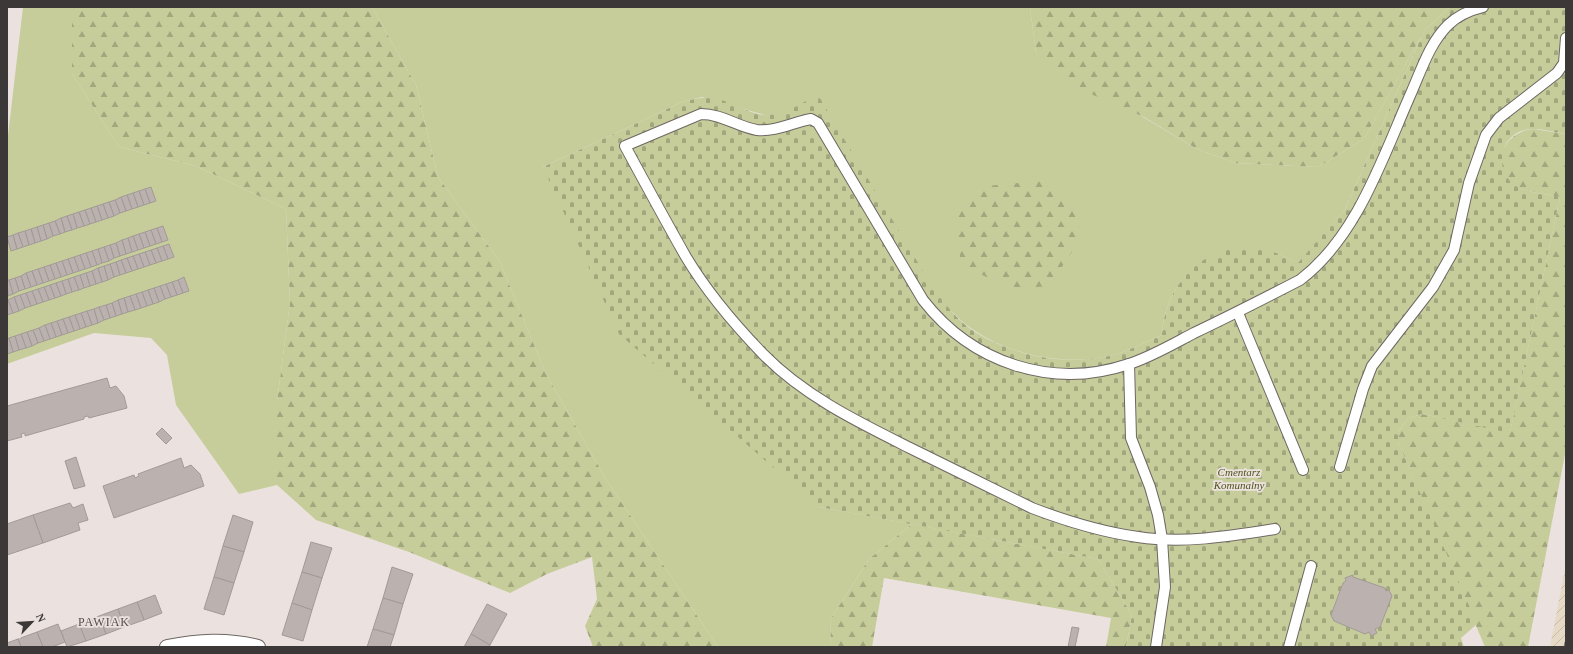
<svg xmlns="http://www.w3.org/2000/svg" width="1573" height="654" font-family="'Times New Roman',serif">
	<defs>
		<pattern id="industrial-furrows" width="10" height="10" patternUnits="userSpaceOnUse"><rect width="10" height="10" fill="#e6d9c5"/><path d="M-1 1l2-2M0 10L10 0M9 11l2-2" fill="none" stroke="#c6bbaa"/></pattern>
		<pattern id="forest-firs" width="22" height="20" patternUnits="userSpaceOnUse"><rect width="22" height="20" fill="#c7cd9a"/><path d="M5 1l3.5 6h-7zM16 11l3.5 6h-7z" fill="#a3a77e"/></pattern>
		<pattern id="cemetery-stones" width="16" height="16" patternUnits="userSpaceOnUse"><rect width="16" height="16" fill="#c7cd9a"/><path d="M2 7V4a2 2 0 0 1 4 0v3zM10 15v-3a2 2 0 0 1 4 0v3z" fill="#a3a77e"/></pattern>
	</defs>
	<rect width="100%" height="100%" fill="#ebe2df"/>
	<polygon fill="url(#industrial-furrows)" points="1566,564 1566,647 1550,647"/>
	<g fill="#c7cd9a">
		<polygon points="23,7 72,7 72,74 119,147 196,166 286,209 290,303 277,401 277,485 239,494 176,405 167,355 151,338 94,333 7,364 7,144"/>
		<path d="M372,7H1030L1036,53L1195,148L1235,163L1318,167L1364,139L1424,31L1345,209L1298,264C1237,225 1166,264 1162,335C1146,342 1130,350 1114,355C1068,366 1014,357 975,331C965,325 957,316 949,309L781,113L768,116L702,97L682,102L543,167L819,507L912,524L869,559L830,620L831,647H718L606,479L546,374L500,262L438,177L416,85Z"/>
	</g>
	<g fill="url(#forest-firs)">
		<polygon points="72,7 372,7 416,85 438,177 500,262 546,374 606,479 718,647 593,647 585,626 597,599 592,557 547,574 510,593 409,552 316,520 277,485 277,401 290,303 286,209 196,166 119,147 72,74"/>
		<polygon points="1030,7 1450,7 1424,31 1364,139 1318,167 1235,163 1195,148 1144,117 1084,91 1036,53"/>
		<path d="M1534,129L1566,134V449L1528,647H1485L1398,442V432L1408,418L1422,414L1510,432L1560,197C1544,193 1522,193 1510,182C1489,161 1507,130 1534,129Z"/>
		<polygon points="1038,181 1075,205 1080,212 1080,240 1049,286 1012,289 961,265 955,221 976,187"/>
		<polygon points="912,524 1098,559 1132,615 1126,647 1106,647 1111,618 884,578 872,647 831,647 830,620 869,559"/>
	</g>
	<path fill="url(#cemetery-stones)" d="M1450,7H1566V134C1552,132 1534,126 1521,131C1498,140 1495,173 1516,186C1528,193 1546,194 1560,197L1510,433L1422,414L1408,418L1398,432V442L1477,624L1461,638L1464,647H1126L1132,615L1098,559L819,507L619,334L543,167L682,102C694,99 705,96 718,99C733,102 754,117 770,115C787,113 803,102 818,95L933,288C945,304 958,321 975,332C1016,357 1067,366 1114,355C1130,350 1146,342 1162,335C1165,284 1204,242 1258,248C1273,250 1285,257 1298,263L1345,209L1424,31Z"/>
	<g fill="#bbb2af" stroke="#a29a97">
		<polygon points="151,187 156,201 150,203 145,189"/>
		<polygon points="145,189 150,203 144,205 139,191"/>
		<polygon points="139,191 144,205 138,207 133,193"/>
		<polygon points="133,193 138,207 132,209 127,195"/>
		<polygon points="127,195 132,209 126,211 121,197"/>
		<polygon points="121,197 126,211 120,213 115,200"/>
		<polygon points="115,200 120,213 114,216 109,202"/>
		<polygon points="109,202 114,216 108,218 103,204"/>
		<polygon points="103,204 108,218 102,220 97,206"/>
		<polygon points="97,206 102,220 96,222 91,208"/>
		<polygon points="91,208 96,222 90,224 85,210"/>
		<polygon points="85,210 90,224 84,226 79,212"/>
		<polygon points="79,212 84,226 77,228 73,214"/>
		<polygon points="73,214 77,228 72,230 67,216"/>
		<polygon points="67,216 72,230 65,232 61,218"/>
		<polygon points="61,218 65,232 60,234 55,221"/>
		<polygon points="55,221 60,234 53,236 49,223"/>
		<polygon points="49,223 53,236 47,239 43,225"/>
		<polygon points="43,225 47,239 41,241 37,227"/>
		<polygon points="163,226 168,240 162,242 157,228"/>
		<polygon points="37,227 41,241 35,243 31,229"/>
		<polygon points="157,228 162,242 156,244 151,230"/>
		<polygon points="31,229 35,243 29,245 25,231"/>
		<polygon points="151,230 156,244 150,246 145,232"/>
		<polygon points="25,231 29,245 23,247 18,233"/>
		<polygon points="145,232 150,246 144,248 139,234"/>
		<polygon points="18,233 23,247 17,249 13,235"/>
		<polygon points="139,234 144,248 138,250 133,236"/>
		<polygon points="13,235 17,249 11,251 7,237"/>
		<polygon points="133,236 138,250 132,252 128,238"/>
		<polygon points="128,238 132,252 126,254 122,240"/>
		<polygon points="122,240 126,254 120,256 116,243"/>
		<polygon points="116,243 120,256 114,258 110,245"/>
		<polygon points="169,244 174,257 168,259 163,246"/>
		<polygon points="110,245 114,258 109,261 104,247"/>
		<polygon points="163,246 168,259 162,261 157,248"/>
		<polygon points="104,247 109,261 102,263 98,249"/>
		<polygon points="157,248 162,261 156,263 151,250"/>
		<polygon points="98,249 102,263 97,265 92,251"/>
		<polygon points="151,250 156,263 150,265 145,252"/>
		<polygon points="92,251 97,265 91,267 86,253"/>
		<polygon points="145,252 150,265 144,267 139,254"/>
		<polygon points="86,253 91,267 85,269 80,255"/>
		<polygon points="139,254 144,267 138,269 133,256"/>
		<polygon points="80,255 85,269 79,271 74,257"/>
		<polygon points="133,256 138,269 132,271 127,258"/>
		<polygon points="74,257 79,271 73,273 68,259"/>
		<polygon points="127,258 132,271 126,273 121,260"/>
		<polygon points="68,259 73,273 67,275 62,261"/>
		<polygon points="121,260 126,273 120,275 116,262"/>
		<polygon points="62,261 67,275 61,277 56,263"/>
		<polygon points="116,262 120,275 114,277 110,264"/>
		<polygon points="56,263 61,277 55,279 50,265"/>
		<polygon points="110,264 114,277 108,280 104,266"/>
		<polygon points="50,265 55,279 49,281 44,267"/>
		<polygon points="104,266 108,280 102,282 98,268"/>
		<polygon points="44,267 49,281 43,283 38,269"/>
		<polygon points="98,268 102,282 96,284 92,271"/>
		<polygon points="38,269 43,283 37,285 32,271"/>
		<polygon points="32,271 37,285 31,287 26,273"/>
		<polygon points="92,271 96,284 90,286 86,273"/>
		<polygon points="26,273 31,287 25,289 21,276"/>
		<polygon points="86,273 90,286 84,288 80,275"/>
		<polygon points="80,275 84,288 79,290 74,277"/>
		<polygon points="21,276 25,289 19,291 15,278"/>
		<polygon points="74,277 79,290 72,292 68,279"/>
		<polygon points="184,277 189,291 183,293 178,280"/>
		<polygon points="15,278 19,291 13,294 9,280"/>
		<polygon points="68,279 72,292 66,294 62,281"/>
		<polygon points="7,280 9,280 13,294 8,296"/>
		<polygon points="178,280 183,293 177,295 172,282"/>
		<polygon points="62,281 66,294 61,296 56,283"/>
		<polygon points="172,282 177,295 171,297 166,284"/>
		<polygon points="56,283 61,296 55,298 50,285"/>
		<polygon points="166,284 171,297 165,299 160,286"/>
		<polygon points="50,285 55,298 49,300 44,287"/>
		<polygon points="160,286 165,299 159,302 154,288"/>
		<polygon points="44,287 49,300 43,302 38,289"/>
		<polygon points="154,288 159,302 153,304 148,290"/>
		<polygon points="38,289 43,302 37,304 32,291"/>
		<polygon points="148,290 153,304 147,306 142,292"/>
		<polygon points="32,291 37,304 31,306 26,293"/>
		<polygon points="142,292 147,306 141,308 136,294"/>
		<polygon points="26,293 31,306 25,308 20,295"/>
		<polygon points="136,294 141,308 135,310 130,296"/>
		<polygon points="20,295 25,308 19,311 14,297"/>
		<polygon points="130,296 135,310 128,312 124,298"/>
		<polygon points="14,297 19,311 13,313 8,300"/>
		<polygon points="124,298 128,312 122,314 118,300"/>
		<polygon points="7,300 8,300 13,313 7,315"/>
		<polygon points="118,300 122,314 116,316 112,303"/>
		<polygon points="112,303 116,316 110,318 106,305"/>
		<polygon points="106,305 110,318 104,320 99,307"/>
		<polygon points="99,307 104,320 98,323 94,309"/>
		<polygon points="94,309 98,323 92,325 87,311"/>
		<polygon points="87,311 92,325 86,327 81,313"/>
		<polygon points="81,313 86,327 80,329 75,315"/>
		<polygon points="75,315 80,329 74,331 69,317"/>
		<polygon points="69,317 74,331 68,333 63,319"/>
		<polygon points="63,319 68,333 62,335 57,321"/>
		<polygon points="57,321 62,335 56,337 51,323"/>
		<polygon points="51,323 56,337 50,339 45,325"/>
		<polygon points="45,325 50,339 44,341 39,328"/>
		<polygon points="39,328 44,341 38,343 33,330"/>
		<polygon points="33,330 38,343 32,346 27,332"/>
		<polygon points="27,332 32,346 26,348 21,334"/>
		<polygon points="21,334 26,348 19,350 15,336"/>
		<polygon points="15,336 19,350 13,352 9,338"/>
		<polygon points="9,338 13,352 7,354 7,339"/>
		<polygon points="107,378 110,388 116,386 124,396 127,408 89,418 88,416 84,417 84,419 25,436 25,433 21,434 22,437 7,441 7,406"/>
		<polygon points="162,428 172,438 166,444 156,434"/>
		<polygon points="76,457 85,486 74,489 65,461"/>
		<polygon points="181,458 184,468 191,465 200,474 204,486 114,518 103,486 134,475 135,478 139,476 138,474"/>
		<polygon points="70,503 73,508 83,504 88,520 78,523 80,530 43,543 33,515"/>
		<polygon points="33,515 43,543 7,555 7,524"/>
		<polygon points="233,515 253,522 244,552 223,546"/>
		<polygon points="311,542 332,548 322,578 302,572"/>
		<polygon points="223,546 244,552 234,583 214,577"/>
		<polygon points="392,567 413,574 403,604 383,598"/>
		<polygon points="302,572 322,578 312,610 292,603"/>
		<polygon points="1353,575 1353,577 1385,588 1386,591 1389,590 1392,596 1380,627 1375,629 1377,633 1371,636 1369,632 1365,634 1334,621 1331,615 1343,583 1346,581 1345,578"/>
		<polygon points="214,577 234,583 224,615 204,609"/>
		<polygon points="155,595 162,613 144,620 137,602"/>
		<polygon points="383,598 403,604 394,635 373,629"/>
		<polygon points="137,602 144,620 124,627 118,609"/>
		<polygon points="292,603 312,610 303,641 282,635"/>
		<polygon points="487,604 507,614 490,645 471,634"/>
		<polygon points="118,609 124,627 106,634 99,616"/>
		<polygon points="99,616 106,634 86,641 79,624"/>
		<polygon points="58,624 65,642 52,647 43,647 37,632"/>
		<polygon points="79,624 86,641 67,647 61,631"/>
		<polygon points="1072,627 1079,628 1075,647 1068,647"/>
		<polygon points="373,629 394,635 390,647 367,647"/>
		<polygon points="37,632 43,647 21,647 18,639"/>
		<polygon points="471,634 490,645 489,647 464,647"/>
		<polygon points="18,639 21,647 7,647 7,643"/>
	</g>
	<g fill="none" stroke-linecap="round" stroke-linejoin="round">
		<defs>
			<g id="pedestrian">
				<polyline points="1238,313 1303,470"/>
				<polyline points="1129,364 1131,438 1150,487 1158,515 1162,539 1165,587 1156,647"/>
				<polyline points="1340,467 1363,389 1372,366 1433,287 1454,250 1469,183 1486,135 1499,118 1557,73 1564,63 1566,38"/>
				<path d="M1275,529C1231,536 1183,544 1138,537C1102,532 1066,521 1032,508C991,488 951,468 910,448C858,422 804,396 763,354C735,325 707,292 686,257C665,220 645,183 625,146L701,114C722,114 738,127 757,130C776,132 793,122 811,119L818,123L923,300C972,363 1052,390 1129,364C1151,357 1173,344 1194,333C1230,316 1265,298 1300,280C1358,236 1383,156 1412,91C1422,68 1430,43 1448,25C1457,16 1471,10 1483,7"/>
				<polyline points="1289,647 1311,566"/>
			</g>
			<path id="minor" d="M167,647C198,641 227,639 258,647"/>
		</defs>
		<use href="#pedestrian" stroke="#6e6763" stroke-width="12"/>
		<use href="#minor" stroke="#6e6763" stroke-width="16"/>
		<use href="#pedestrian" stroke="#fff" stroke-width="10"/>
		<use href="#minor" stroke="#fff" stroke-width="14"/>
		<polyline stroke="#7e7977" stroke-width="3" stroke-dasharray="6 3" stroke-linecap="butt" points="1565,647 1566,642"/>
	</g>
	<g text-anchor="middle" stroke-width="3.5" stroke-linejoin="round" paint-order="stroke">
		<g font-size="11" font-style="italic" fill="#4e521a" stroke="#ebe2df">
			<text x="1239" y="476">Cmentarz<tspan x="1239" dy="13">Komunalny</tspan></text>
		</g>
		<g font-size="12" letter-spacing="1" fill="#554d4a" stroke="#ebe2df">
			<text x="104" y="626">PAWIAK</text>
		</g>
	</g>
	<rect width="1573" height="654" fill="none" stroke="#3c3837" stroke-width="16"/>
	<g transform="translate(32 622) rotate(65)" stroke="#ebe2df" stroke-width="3" paint-order="stroke">
	<path d="M0-3L7 15L0 10L-7 15Z" fill="#3c3837"/>
	<text y="-6" font-size="11" font-weight="bold" text-anchor="middle" fill="#3c3837">N</text>
	</g>
</svg>
